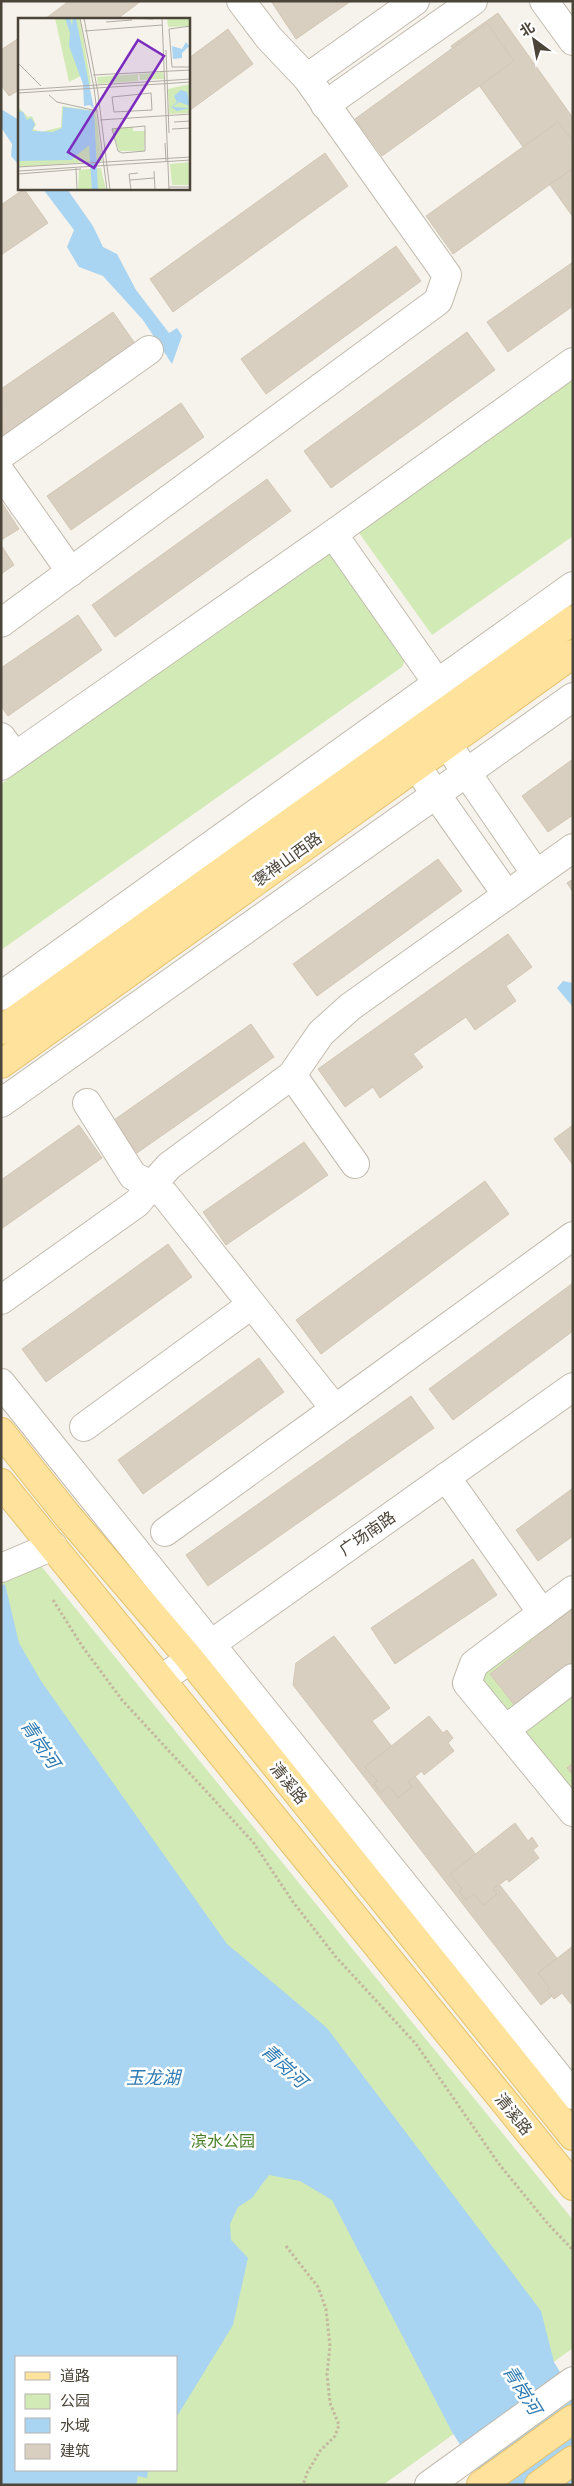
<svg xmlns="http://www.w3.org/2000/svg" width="574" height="2486" font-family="'Exo 2','Noto Sans SC',sans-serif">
	<rect width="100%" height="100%" fill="#f6f3ec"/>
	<g fill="#d2eab5" fill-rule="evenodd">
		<polygon points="573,375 573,536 432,635 357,530"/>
		<polygon points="324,553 337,555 407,655 402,667 1,950 1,784"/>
		<path d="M37,1561L573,2220V2348L383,2485H1V1577ZM16,2357H176V2470H16Z"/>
		<polygon points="573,1603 573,1795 475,1675"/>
	</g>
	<g fill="#a9d4f2">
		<polygon points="1,109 19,120 19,165 11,156 12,144 1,127"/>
		<polygon points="43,189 67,189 93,226 103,247 117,254 136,290 169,333 177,328 182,336 172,364 143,320 103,276 79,267 67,247 74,230"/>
		<polygon points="563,981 573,983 573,1007 557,988"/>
		<polygon points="5,1584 19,1643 41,1681 227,1944 327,2028 541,2311 554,2362 573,2394 573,2485 486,2485 452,2432 332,2200 300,2181 269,2175 252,2198 238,2207 230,2224 231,2240 248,2258 233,2325 176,2418 176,2357 16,2357 16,2470 148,2470 147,2478 138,2476 136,2485 1,2485 1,1586"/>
	</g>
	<g fill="#d8cfc1" stroke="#d3c7b4">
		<polygon points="69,1 141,1 117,19 45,19"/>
		<polygon points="271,1 351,1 296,39"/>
		<polygon points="498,13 573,118 573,217 451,46"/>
		<polygon points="487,23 514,61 382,156 355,119"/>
		<polygon points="228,29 253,64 189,111 189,58"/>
		<polygon points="19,38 19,90 9,96 1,85 1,50"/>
		<polygon points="558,122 573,141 573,168 453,254 426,216"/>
		<polygon points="325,153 348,186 173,312 150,279"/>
		<polygon points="24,189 48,223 1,255 1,205"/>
		<polygon points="396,246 421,281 266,394 241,359"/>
		<polygon points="573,262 573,306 508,352 487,322"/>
		<polygon points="113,312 136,345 3,438 1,389"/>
		<polygon points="467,332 495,370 331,488 304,451"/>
		<polygon points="181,403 204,437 71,530 47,496"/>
		<polygon points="267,479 291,511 115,637 92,605"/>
		<polygon points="2,503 19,529 1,540 1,504"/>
		<polygon points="1,545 14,565 1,574"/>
		<polygon points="78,615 102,650 8,716 1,706 1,668"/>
		<polygon points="573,759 573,815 548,832 522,796"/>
		<polygon points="438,859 462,891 317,996 293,964"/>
		<polygon points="573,879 573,892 567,883"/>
		<polygon points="508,934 532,967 506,986 516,1001 475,1030 466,1017 413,1054 423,1067 380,1098 373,1087 345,1107 318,1069"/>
		<polygon points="251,1024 274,1057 137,1153 114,1120"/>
		<polygon points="79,1125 102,1158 1,1229 1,1180"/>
		<polygon points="573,1125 573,1165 554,1139"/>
		<polygon points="304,1142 328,1175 226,1245 203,1212"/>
		<polygon points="485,1181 509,1214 321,1354 296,1320"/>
		<polygon points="168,1244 192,1277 46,1382 22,1349"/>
		<polygon points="573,1283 573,1331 453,1420 429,1389"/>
		<polygon points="259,1358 284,1392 143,1494 118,1460"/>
		<polygon points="411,1396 434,1428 208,1586 186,1555"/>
		<polygon points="573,1488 573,1536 538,1561 516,1530"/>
		<polygon points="473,1559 497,1595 395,1664 371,1628"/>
		<polygon points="573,1608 573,1662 516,1707 490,1674"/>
		<polygon points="334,1636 390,1708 372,1721 573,1979 541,2005 293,1685 296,1663"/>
		<polygon points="429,1716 443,1733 447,1730 453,1738 448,1743 454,1751 424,1775 422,1771 408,1782 412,1787 398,1798 389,1786 381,1793 374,1784 377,1781 365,1767"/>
		<polygon points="573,1763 573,1775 567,1768"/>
		<polygon points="515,1823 528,1841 532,1837 538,1846 533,1850 539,1858 509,1882 507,1879 493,1889 497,1894 483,1905 474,1894 466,1900 459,1891 462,1889 450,1874"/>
		<polygon points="573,1946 573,2003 571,2004 562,1993 554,1999 547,1990 550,1988 538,1973"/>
	</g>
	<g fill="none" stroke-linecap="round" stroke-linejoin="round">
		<defs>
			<g id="minor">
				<polyline points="544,1 573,41"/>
				<polyline points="307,78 415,1"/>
				<polyline points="325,105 473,1"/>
				<polyline points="1,455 149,350"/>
				<polyline points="1,473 71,572"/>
				<polyline points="333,534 438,684"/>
				<polyline points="1,623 438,301 447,275 307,78 269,38 241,1"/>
				<polyline points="1,737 15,756"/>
				<polyline points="447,744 536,874"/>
				<polyline points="1,766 333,534 573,362"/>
				<polyline points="416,766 507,895"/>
				<polyline points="573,848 350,1007 321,1033 292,1075 169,1166 152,1185 165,1195 335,1409 573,1236"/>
				<polyline points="1,996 573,586"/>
				<polyline points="292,1075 355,1164"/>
				<polyline points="1,1103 573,697"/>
				<polyline points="1,1300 137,1203 152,1185 133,1176 87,1103"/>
				<polyline points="1,1383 573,2095"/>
				<polyline points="84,1427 251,1305"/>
				<polyline points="446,1477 542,1613"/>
				<polyline points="165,1532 335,1409"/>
				<polyline points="1,1568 53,1546"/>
				<polyline points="573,1590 474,1664 467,1683 573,1812"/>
				<polyline points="162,1679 573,1387"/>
				<polyline points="506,1729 573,1678"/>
				<polyline points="429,2485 573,2381"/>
			</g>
			<g id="major">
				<polyline points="1,1030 573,620"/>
				<polyline points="1,1064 573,654"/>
				<polyline points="1,1432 67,1515 190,1659 573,2136"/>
				<polyline points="1,1483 573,2186"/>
				<polyline points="481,2485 573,2419"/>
				<polyline points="539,2485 573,2460"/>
			</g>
		</defs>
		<use href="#minor" stroke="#c2bbae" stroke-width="30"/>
		<use href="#major" stroke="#e6c16a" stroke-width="30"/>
		<g stroke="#c4b79f" stroke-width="3" stroke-dasharray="2.5 2.5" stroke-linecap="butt">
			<polyline points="53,1600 82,1646 122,1700 253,1842 293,1902 336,1957 416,2044 499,2164 548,2224 573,2250"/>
			<polyline points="286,2246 318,2287 326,2309 330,2346 327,2374 330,2403 339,2425 335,2436 320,2451 307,2473 303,2485"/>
		</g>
		<use href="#minor" stroke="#fff" stroke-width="28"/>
		<use href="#major" stroke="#ffe39c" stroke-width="28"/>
	</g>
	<g text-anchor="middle" stroke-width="5" stroke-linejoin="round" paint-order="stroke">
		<g font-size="16" fill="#4b4439" stroke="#fff">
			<text transform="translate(287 859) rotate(-36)" y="6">褒禅山西路</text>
			<text transform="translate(367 1533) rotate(-35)" y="6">广场南路</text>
			<text transform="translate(289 1783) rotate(51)" y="6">清溪路</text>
			<text transform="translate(514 2114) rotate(51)" y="6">清溪路</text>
		</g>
		<g font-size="16" fill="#4a7f2a" stroke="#fff">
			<text x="223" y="2147">滨水公园</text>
		</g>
		<g font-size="18" font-style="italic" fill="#2e7ab2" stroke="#fff">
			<text transform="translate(40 1744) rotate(56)" y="6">青岗河</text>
			<text transform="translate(284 2066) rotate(43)" y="6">青岗河</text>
			<text x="153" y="2084">玉龙湖</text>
			<text transform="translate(522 2390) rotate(58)" y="6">青岗河</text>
		</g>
	</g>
	<g transform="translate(18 18)">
		<rect width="172" height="172" fill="#f6f3ec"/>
		<path d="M37,0H62L73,66L66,67L63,58L51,64ZM149,0H172V8L150,9ZM145,54L146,61L122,62L121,56ZM120,56V63L80,66L79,59ZM172,66V95L151,96L150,71ZM44,88L78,93L84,143L0,149V89L10,99L14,98L18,107L15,111L23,114L43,109ZM115,109V113H127L126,133H101L94,110ZM172,144V167H154L152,146ZM83,150L88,172H60L61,152Z" fill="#d2eab5"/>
		<path d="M47,0H52L54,8L55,0H58L76,91L72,87L66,88L65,66L51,28L52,15ZM168,24L171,28L164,35V40L155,41L154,28L164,31ZM163,72L169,74L172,88L161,84L154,89L172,90L159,93L153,89L159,84L156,78ZM45,89L76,93L80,172H74L71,127L53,142L0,143V93L5,94L9,102L13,100L17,106L14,113L35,114L44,110Z" fill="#a9d4f2"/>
		<path fill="none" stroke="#b2ada4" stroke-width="1" d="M62,0L76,70L89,172M66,0L80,75L92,172M114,0L135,1M144,0L151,172M88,4L114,2M173,8L151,11L154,49H173M67,13L144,7M148,32L151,115M0,45L23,68M75,57L173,52M0,72L173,61M0,75L173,64M133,75L134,92L96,94L94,79ZM31,77L39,84L79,93M82,102L173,96M156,104L173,103M127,108V133L104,135L100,133L94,111ZM154,111L173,110M147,125L148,143M0,149L173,139M58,150L59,172M0,153L173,142M136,153L137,172M0,156L63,151M112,162L136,160M151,169H173M113,172L111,156L120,155"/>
		<path fill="#7b2cbf" fill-opacity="0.15" stroke="#7b2cbf" stroke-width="2.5" d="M120,22L146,38L76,150L50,134Z"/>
		<rect width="172" height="172" fill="none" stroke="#4b4439" stroke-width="2.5"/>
	</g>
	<rect width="574" height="2486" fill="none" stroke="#4b4439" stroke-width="5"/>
	<rect x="15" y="2356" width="162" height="115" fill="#ffffff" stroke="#b7b4b0"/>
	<rect x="25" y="2372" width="25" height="8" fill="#ffe39c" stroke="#b7b4b0"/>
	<text x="60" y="2381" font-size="15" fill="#4b4439">道路</text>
	<rect x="25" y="2394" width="25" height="15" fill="#d2eab5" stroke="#b7b4b0"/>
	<text x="60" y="2406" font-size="15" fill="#4b4439">公园</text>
	<rect x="25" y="2418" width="25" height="15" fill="#a9d4f2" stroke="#b7b4b0"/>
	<text x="60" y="2431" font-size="15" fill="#4b4439">水域</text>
	<rect x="25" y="2444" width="25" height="15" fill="#d8cfc1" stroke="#b7b4b0"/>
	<text x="60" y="2456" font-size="15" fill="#4b4439">建筑</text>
	<g transform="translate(534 40) rotate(328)" stroke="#ffffff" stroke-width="4" paint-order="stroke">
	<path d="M0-4L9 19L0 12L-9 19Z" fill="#4b4439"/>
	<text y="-8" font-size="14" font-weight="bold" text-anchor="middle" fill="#4b4439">北</text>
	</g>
</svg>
